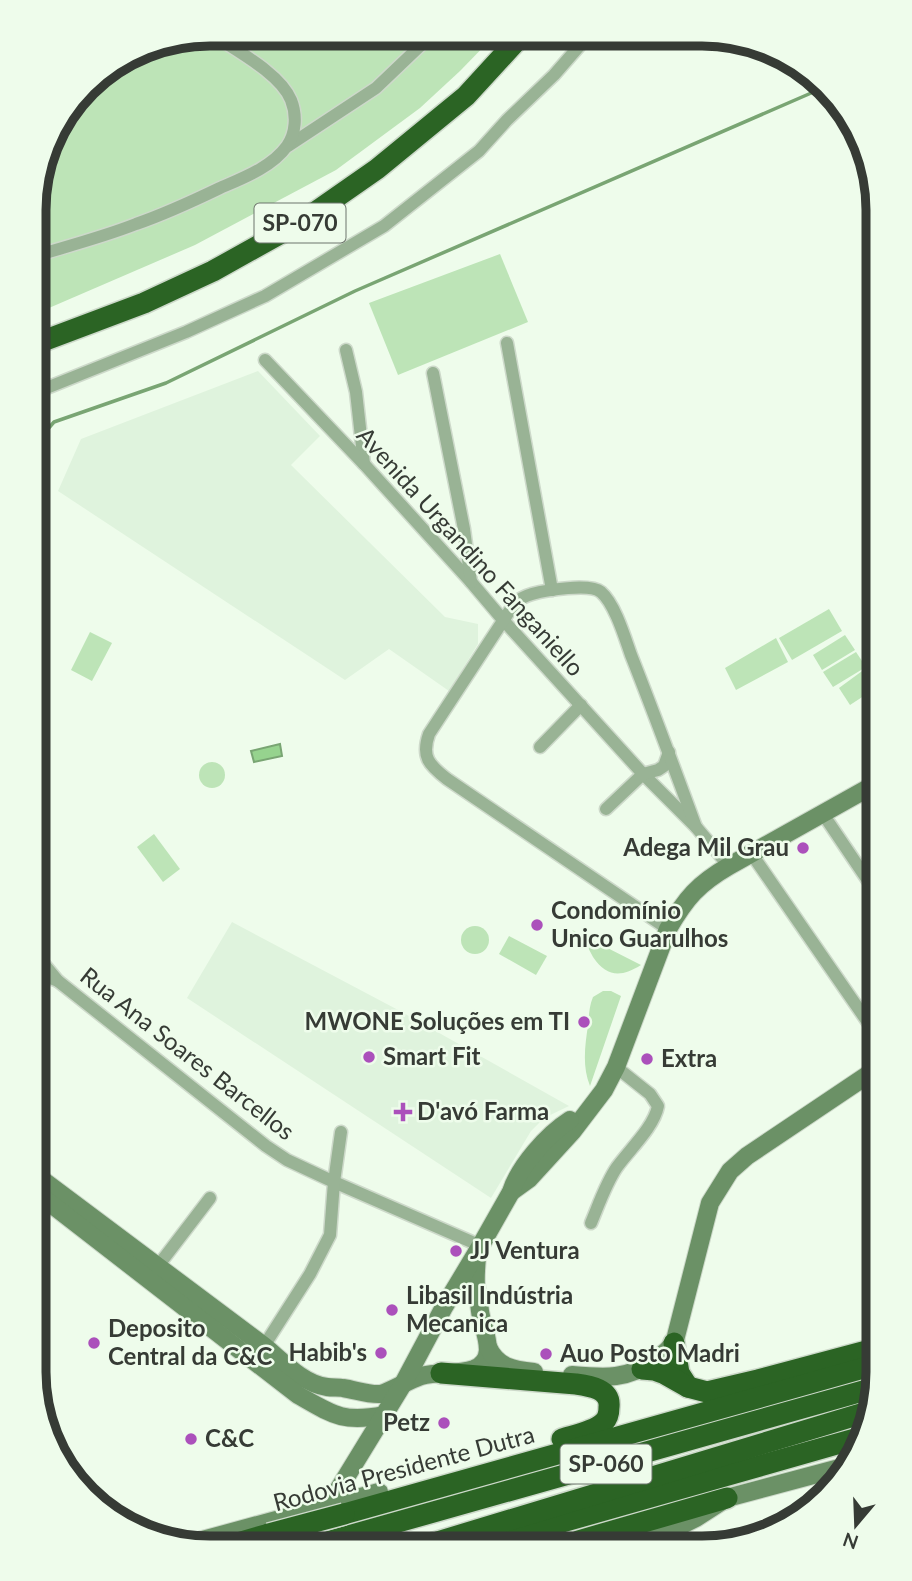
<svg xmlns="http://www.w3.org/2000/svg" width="912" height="1581" font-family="Lato,sans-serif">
	<rect width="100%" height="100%" fill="#eefceb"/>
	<g fill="#dff3dd">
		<polygon points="258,371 320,436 291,465 445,617 478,624 478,644 449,691 389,649 345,680 58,491 81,439"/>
		<polygon points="232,922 400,1011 569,1106 544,1118 531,1131 491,1198 187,998"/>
	</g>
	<g fill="#bde4b7">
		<polygon points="210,33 495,35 460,71 420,108 336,170 195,245 35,314 35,187 52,131 93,77 143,47"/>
		<polygon points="500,254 528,322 398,375 369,303"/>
		<polygon points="829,609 842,631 792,660 779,638"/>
		<polygon points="90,632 112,643 92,681 71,670"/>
		<polygon points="845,635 855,650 822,670 813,655"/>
		<polygon points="776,638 788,662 736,690 725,668"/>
		<polygon points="856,652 866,667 833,687 823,672"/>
		<polygon points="869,666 879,681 879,686 850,705 839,688"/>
		<circle cx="212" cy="775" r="13"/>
		<polygon points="154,834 180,869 163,882 137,847"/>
		<circle cx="475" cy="940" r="14"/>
		<path d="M572,930L641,965C622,977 607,978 593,957C590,952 588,946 584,942C581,938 576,934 572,930Z"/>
		<polygon points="509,936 547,956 536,975 499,954"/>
		<path d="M603,991H611L621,996L590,1086C582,1066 585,1046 588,1025C589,1016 589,1006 593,997Z"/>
	</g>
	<polygon fill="#96d38e" stroke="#79a573" stroke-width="2" points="280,744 282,756 254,762 251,751"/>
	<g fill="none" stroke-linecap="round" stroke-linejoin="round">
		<polyline stroke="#79a573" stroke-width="3.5" points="34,445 54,422 166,383 355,291 825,87"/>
		<polyline stroke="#c9d5c7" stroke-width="18" stroke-dasharray="18 9" stroke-linecap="butt" points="306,1545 324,1514"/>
		<defs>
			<g id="street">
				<polyline points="288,146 376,88 420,46 429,35"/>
				<path d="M35,256C68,246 103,237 136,224C165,214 193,201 220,188C243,178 272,167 287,146C296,133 297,115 291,100C280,73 235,50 210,33"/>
				<polyline points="507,343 552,590"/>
				<polyline points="346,350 356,392 364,464"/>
				<polyline points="265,360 364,464 471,582 504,621 643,774 696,827 729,866"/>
				<polyline points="433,373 464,529 471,582"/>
				<polyline points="34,393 186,332 265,296 384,226 479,151 507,120 554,75 588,36"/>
				<polyline points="540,747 581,705"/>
				<polyline points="606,809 643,774 658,770 664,766 669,752"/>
				<polyline points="823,814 879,897"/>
				<polyline points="751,853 878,1037"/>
				<path d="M668,929L447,779C429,765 421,757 429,734L514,604C519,599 525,596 532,594C546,590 590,583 601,592C615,604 625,638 631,655C654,713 675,770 696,827"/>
				<polyline points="34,952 58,981 266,1146 287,1160 334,1182 481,1246"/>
				<polyline points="34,972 58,981"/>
				<path d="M591,1223C599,1204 606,1183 617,1167C630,1149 654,1127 658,1106L650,1094L616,1067"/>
				<polyline points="158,1266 210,1198"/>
				<polyline points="264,1346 310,1274 330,1235 334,1182 341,1132"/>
			</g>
			<g id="secondary">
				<path d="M33,1173L264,1346C282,1361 303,1384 327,1387C333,1388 338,1387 343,1388C356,1390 368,1395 381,1394C395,1389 407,1381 421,1376C438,1371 457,1375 474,1369C500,1359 482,1329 480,1311C479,1302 478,1293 476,1285C475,1274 477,1263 477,1252"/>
				<path d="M33,1190L298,1395C333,1415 343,1423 384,1415"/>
				<path d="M511,1192L529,1179L572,1132L604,1090L616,1067L668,929C686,898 698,884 729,866L879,782"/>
				<path d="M488,1347C497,1367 513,1370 534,1372"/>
				<path d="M572,1375C605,1378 628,1380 656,1359C664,1354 671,1348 675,1340L710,1203L730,1171L747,1156L878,1068"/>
				<path d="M332,1500L403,1384L444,1307L477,1252L511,1192C519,1166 548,1134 570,1120"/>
				<polyline points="645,1540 676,1528 696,1518 727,1498 847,1466"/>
				<polyline points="184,1545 379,1492"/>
			</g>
			<g id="highway">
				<polyline points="35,344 144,303 213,271 301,222 377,169 466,96 522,35"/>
				<polyline points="674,1343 679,1373 688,1387"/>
				<polyline points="642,1369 654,1370 665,1374 688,1387 707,1392 758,1380 878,1348"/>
				<path d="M441,1373L576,1384C590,1386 611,1389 609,1407C609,1412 608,1418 604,1422C594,1432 575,1435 562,1439"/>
				<polyline points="344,1514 878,1364"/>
				<polyline points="578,1541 727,1498"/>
				<polyline points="492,1542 858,1438"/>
				<polyline points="434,1543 867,1412"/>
				<polyline points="320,1544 877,1387"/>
				<polyline points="227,1546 269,1534"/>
			</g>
		</defs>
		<use href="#street" stroke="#cdd9ca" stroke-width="15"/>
		<use href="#secondary" stroke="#cdd9ca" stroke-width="20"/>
		<use href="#highway" stroke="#cdd9ca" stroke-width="24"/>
		<use href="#street" stroke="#99b395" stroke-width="12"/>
		<use href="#secondary" stroke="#6b9166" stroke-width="18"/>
		<use href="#highway" stroke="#2b6424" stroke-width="21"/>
		<defs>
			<polyline id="highway-bridge" points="269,1534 344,1514"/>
		</defs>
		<use href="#highway-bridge" stroke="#cdd9ca" stroke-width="24" stroke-linecap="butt"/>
		<use href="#highway-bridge" stroke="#2b6424" stroke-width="21"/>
	</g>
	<g fill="#ab50bb" stroke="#eefceb" stroke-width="2.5">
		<circle cx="803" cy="848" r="7"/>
		<circle cx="537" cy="925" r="7"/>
		<circle cx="584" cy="1022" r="7"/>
		<circle cx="369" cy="1057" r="7"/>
		<circle cx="647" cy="1059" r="7"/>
		<path d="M399.5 1101.5h7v7h7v7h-7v7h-7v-7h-7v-7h7z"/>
		<circle cx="456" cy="1251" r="7"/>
		<circle cx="392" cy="1310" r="7"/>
		<circle cx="94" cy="1343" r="7"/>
		<circle cx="381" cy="1353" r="7"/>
		<circle cx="546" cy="1354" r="7"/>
		<circle cx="444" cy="1423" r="7"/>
		<circle cx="191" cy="1439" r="7"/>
	</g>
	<g text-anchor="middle" stroke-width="5" stroke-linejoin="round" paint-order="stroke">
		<g fill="#eefceb" stroke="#6d756c" stroke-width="2">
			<rect x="254.5" y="203.5" width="91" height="39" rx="5"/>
			<rect x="560.5" y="1444.5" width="91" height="39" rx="5"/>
		</g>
		<g font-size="23" font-weight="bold" fill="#363b35">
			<text x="300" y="231">SP-070</text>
			<text x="606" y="1472">SP-060</text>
		</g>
		<g font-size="24" fill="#363b35" stroke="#eefceb">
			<text transform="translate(470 552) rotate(48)" y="8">Avenida Urgandino Fanganiello</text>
			<text transform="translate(187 1054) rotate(38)" y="8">Rua Ana Soares Barcellos</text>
			<text transform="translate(404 1469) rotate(-15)" y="8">Rodovia Presidente Dutra</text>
		</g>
		<g font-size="24" font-weight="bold" fill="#363b35" stroke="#eefceb" text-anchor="start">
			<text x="789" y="856" text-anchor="end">Adega Mil Grau</text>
			<text x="551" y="919">Condomínio<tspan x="551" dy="28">Unico Guarulhos</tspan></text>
			<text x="570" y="1030" text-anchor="end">MWONE Soluções em TI</text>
			<text x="383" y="1065">Smart Fit</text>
			<text x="661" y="1067">Extra</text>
			<text x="417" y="1120">D'avó Farma</text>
			<text x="470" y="1259">JJ Ventura</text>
			<text x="406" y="1304">Libasil Indústria<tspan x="406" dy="28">Mecanica</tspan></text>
			<text x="108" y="1337">Deposito<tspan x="108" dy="28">Central da C&amp;C</tspan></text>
			<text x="367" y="1361" text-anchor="end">Habib's</text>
			<text x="560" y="1362">Auo Posto Madri</text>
			<text x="430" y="1431" text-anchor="end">Petz</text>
			<text x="205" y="1447">C&amp;C</text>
		</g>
	</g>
	<path d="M0 0H912V1581H0ZM210 46H702A164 164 0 0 1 866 210V1372A164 164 0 0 1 702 1536H210A164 164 0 0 1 46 1372V210A164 164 0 0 1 210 46Z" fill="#eefceb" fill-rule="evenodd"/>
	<path fill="none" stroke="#363b35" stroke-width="9" d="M210 46H702A164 164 0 0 1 866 210V1372A164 164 0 0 1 702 1536H210A164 164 0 0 1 46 1372V210A164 164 0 0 1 210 46Z"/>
	<g transform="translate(856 1525) rotate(199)" stroke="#eefceb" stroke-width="5" paint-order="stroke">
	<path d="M0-5L12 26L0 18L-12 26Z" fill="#363b35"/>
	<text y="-10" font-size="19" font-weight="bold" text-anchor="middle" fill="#363b35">N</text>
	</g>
</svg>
